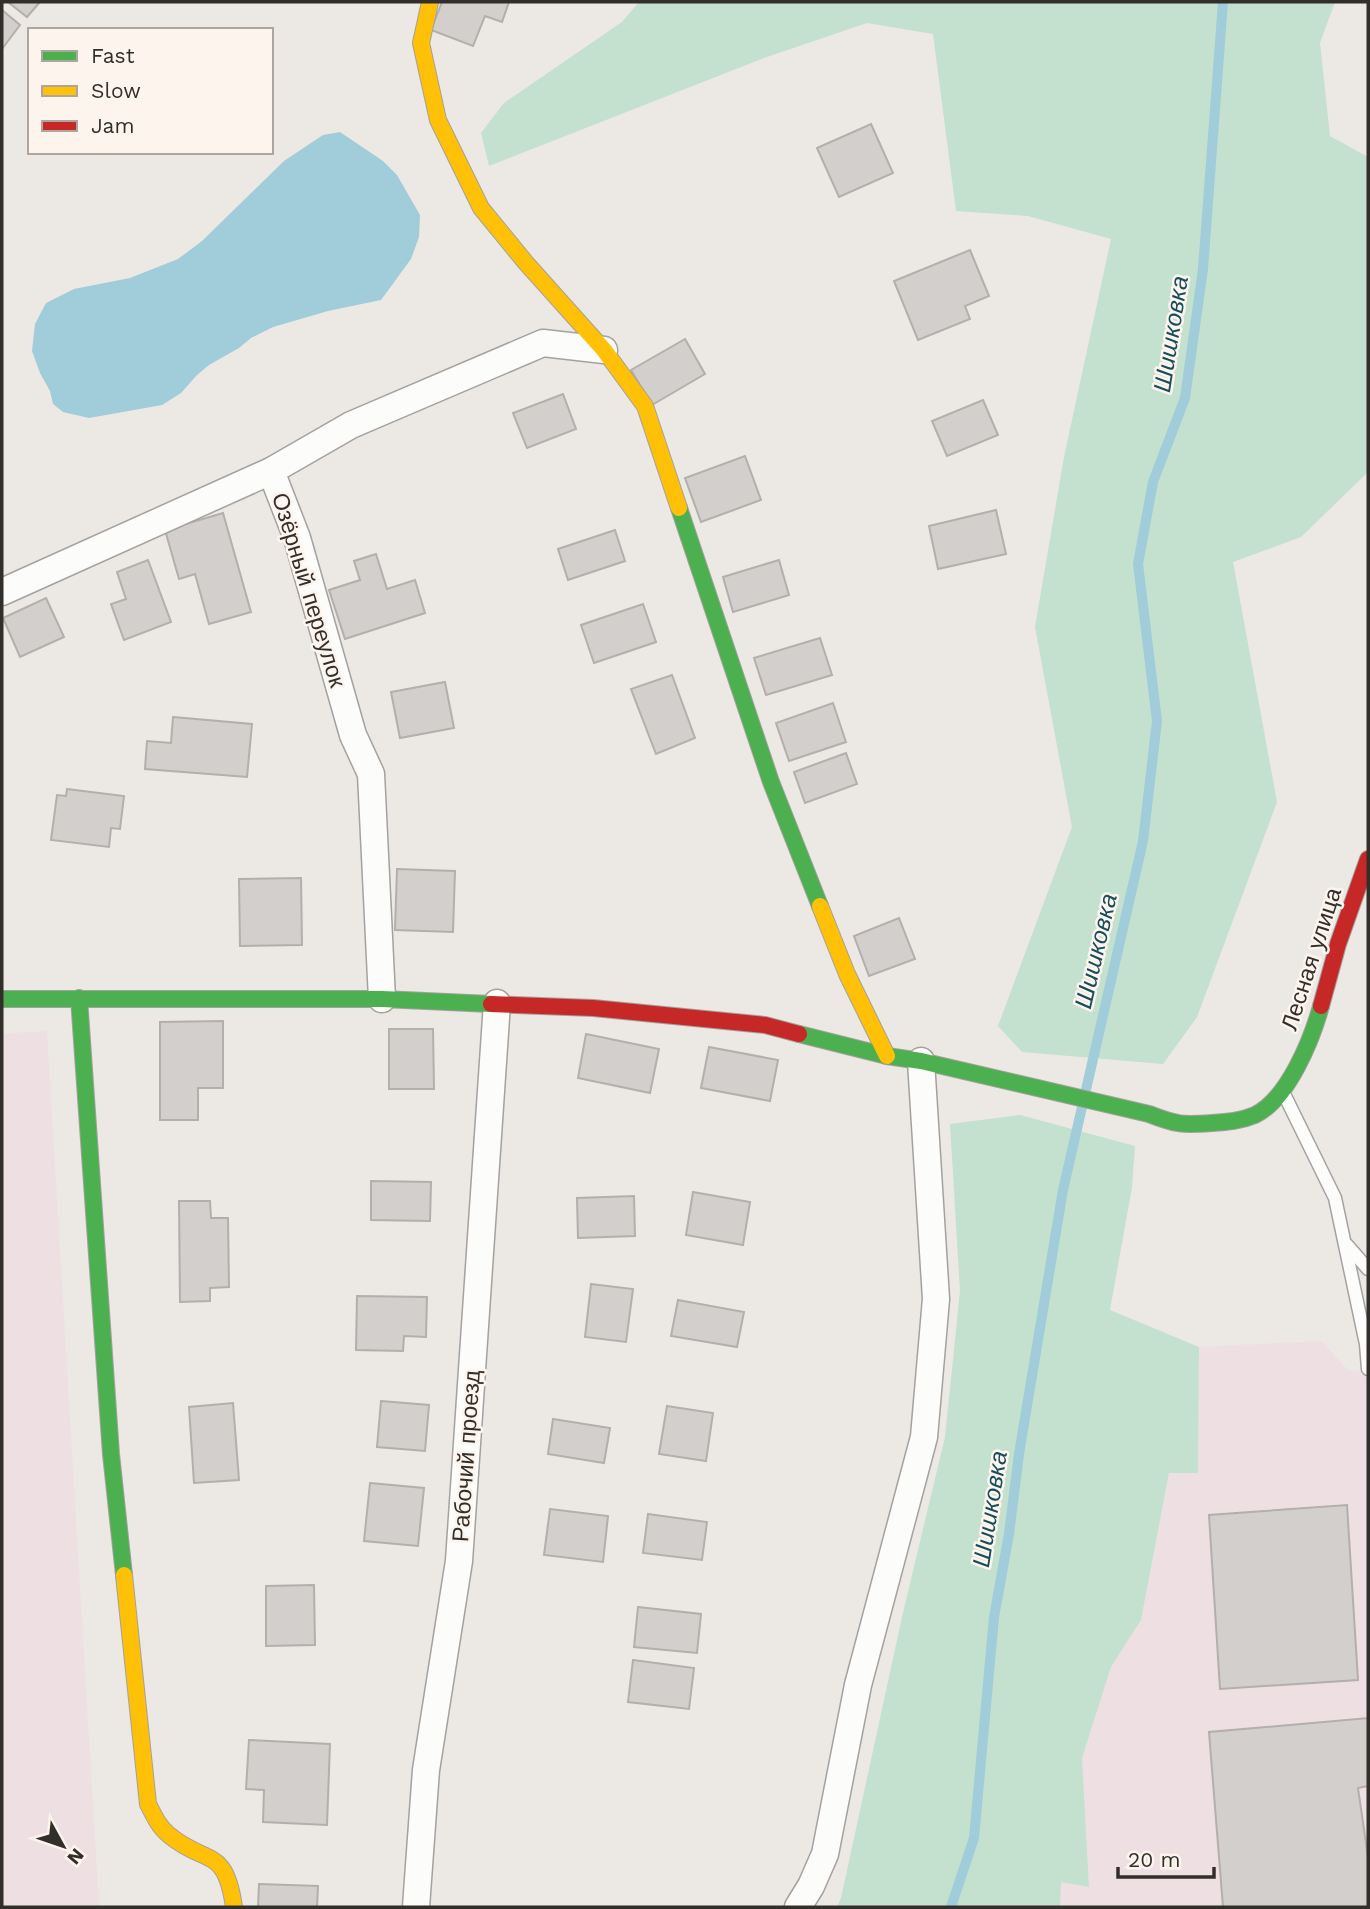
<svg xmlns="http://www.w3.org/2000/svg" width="1370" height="1909" font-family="'Work Sans',sans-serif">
	<rect width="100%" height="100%" fill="#ece8e4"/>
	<g fill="#eedfe3">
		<polygon points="47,1031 99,1907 2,1907 2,1034"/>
		<polygon points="1321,1341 1348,1370 1368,1372 1368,1907 1060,1907 1061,1881 1089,1886 1082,1758 1111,1667 1141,1620 1169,1472 1198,1472 1199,1347"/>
	</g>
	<g fill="#c4e0cf">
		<polygon points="639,2 1335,2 1320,43 1330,136 1368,157 1368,472 1301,537 1233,562 1277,802 1197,1017 1163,1064 1022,1052 998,1026 1072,827 1035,627 1064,457 1111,239 1028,216 956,211 933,34 867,23 764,58 489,166 481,133 504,103 622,22"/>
		<polygon points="1020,1115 1135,1146 1132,1187 1110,1310 1199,1347 1198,1473 1169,1473 1141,1620 1111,1667 1082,1758 1089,1887 1061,1882 1060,1907 837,1907 841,1898 902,1617 945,1437 960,1291 950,1124"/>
	</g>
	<polygon fill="#a1ccd9" points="340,132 383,161 397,175 420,215 419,237 411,259 381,300 328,311 273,327 251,338 239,348 209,365 197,375 181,393 162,405 89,418 63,412 53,404 50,391 40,373 32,351 35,324 46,303 74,289 130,278 178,259 202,241 284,161 323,135"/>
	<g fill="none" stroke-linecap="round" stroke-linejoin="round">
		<polyline stroke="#a1ccd9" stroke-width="10" points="951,1907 974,1838 994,1617 1009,1534 1019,1454 1063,1190 1143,841 1157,721 1138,564 1153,482 1185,398 1203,269 1223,2"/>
	</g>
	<g fill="#d3cfcc" stroke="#b2afac" stroke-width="2">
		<polygon points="8,2 40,2 27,17"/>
		<polygon points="442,2 509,2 502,22 485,16 473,46 431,30"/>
		<polygon points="2,10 20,25 2,49"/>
		<polygon points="871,124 893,173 839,197 817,148"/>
		<polygon points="970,250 989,296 965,306 970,319 918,340 894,281"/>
		<polygon points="685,339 705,374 652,405 631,370"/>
		<polygon points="563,394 576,429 527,448 513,413"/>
		<polygon points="983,400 998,435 947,456 932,421"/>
		<polygon points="745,456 761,500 701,522 685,478"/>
		<polygon points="996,510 1006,554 938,569 929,526"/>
		<polygon points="223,513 251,612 209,624 195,574 179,579 165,530"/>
		<polygon points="615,530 625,561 568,580 558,549"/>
		<polygon points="376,554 387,589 415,580 425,613 345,639 329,590 360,580 354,561"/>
		<polygon points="148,560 171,622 124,640 111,604 126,599 117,572"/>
		<polygon points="779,560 789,595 733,612 723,577"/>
		<polygon points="46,598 64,637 20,657 3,618"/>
		<polygon points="643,604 656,642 594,663 581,625"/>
		<polygon points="820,638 832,675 766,695 754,658"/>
		<polygon points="672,675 695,738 656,754 631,689"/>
		<polygon points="445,682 454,728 400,738 391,692"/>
		<polygon points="833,703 846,742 789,761 776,723"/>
		<polygon points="173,717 252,724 247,777 145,769 147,741 171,743"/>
		<polygon points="846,753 857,784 805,803 794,772"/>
		<polygon points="67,789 124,796 120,829 111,828 109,847 51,840 57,795 66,796"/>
		<polygon points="397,869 455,871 453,932 395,930"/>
		<polygon points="301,878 302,945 240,946 239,879"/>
		<polygon points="899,918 915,959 869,976 854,936"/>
		<polygon points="223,1021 223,1088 198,1088 198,1120 160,1120 160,1022"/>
		<polygon points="389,1029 433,1029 434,1089 389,1089"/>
		<polygon points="586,1034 659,1049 650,1093 578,1078"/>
		<polygon points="709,1047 778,1060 770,1101 701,1088"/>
		<polygon points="371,1181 431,1182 430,1221 371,1220"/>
		<polygon points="693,1192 750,1202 743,1245 686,1235"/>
		<polygon points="634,1196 635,1236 578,1238 577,1198"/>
		<polygon points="179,1201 210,1201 211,1218 228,1218 229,1287 210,1288 210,1301 180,1302"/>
		<polygon points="591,1284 633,1289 626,1342 585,1337"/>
		<polygon points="357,1296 427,1297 426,1337 404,1336 403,1351 356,1350"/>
		<polygon points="678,1300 744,1312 737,1347 671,1336"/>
		<polygon points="381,1401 429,1405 425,1451 377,1447"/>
		<polygon points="233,1403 239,1480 194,1483 189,1407"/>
		<polygon points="667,1406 713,1413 706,1461 659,1454"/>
		<polygon points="553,1419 610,1428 604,1463 548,1454"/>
		<polygon points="370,1483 424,1488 418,1546 364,1541"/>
		<polygon points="1347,1505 1358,1680 1220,1689 1209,1515"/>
		<polygon points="550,1509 608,1516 603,1562 544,1555"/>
		<polygon points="648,1514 707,1522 702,1560 643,1553"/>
		<polygon points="314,1585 315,1645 266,1646 266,1586"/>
		<polygon points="638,1607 701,1614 697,1653 634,1647"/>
		<polygon points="633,1660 694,1668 689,1709 628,1702"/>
		<polygon points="1368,1718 1368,1786 1358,1788 1368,1857 1368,1907 1223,1907 1209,1732"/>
		<polygon points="249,1740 330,1744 327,1825 263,1822 264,1790 246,1789"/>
		<polygon points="259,1884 318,1886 317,1907 258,1907"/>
	</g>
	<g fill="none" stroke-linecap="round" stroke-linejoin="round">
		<defs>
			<g id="lane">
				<polyline points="1285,1096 1335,1198 1366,1344 1368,1369"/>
				<polyline points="1347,1245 1368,1269"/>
			</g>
			<g id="street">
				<polyline points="271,471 297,538 353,735 371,774 382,999"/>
				<polyline points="2,592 271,471 351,425 543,343 604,350"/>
				<polyline points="416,1907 426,1770 459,1561 497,1003"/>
				<polyline points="798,1907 811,1886 825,1854 858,1685 924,1437 936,1299 921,1061"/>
			</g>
			<g id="fast">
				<polyline points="679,508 771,782 820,906"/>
				<polyline points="79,998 111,1454 124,1575"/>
				<polyline points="2,999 382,999 491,1004"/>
				<path d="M799,1034L887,1056L921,1061L1149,1114C1177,1125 1182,1125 1212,1123C1227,1122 1241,1121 1255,1115C1288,1099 1312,1039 1321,1006"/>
			</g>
			<g id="slow">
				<polyline points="430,2 421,43 438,120 481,208 526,263 604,350 645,406 679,508"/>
				<polyline points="820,906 847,974 887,1056"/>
				<path d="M124,1575L148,1804C154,1816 159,1827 169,1835C206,1866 225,1845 234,1907"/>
			</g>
			<g id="jam">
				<polyline points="491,1004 593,1008 765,1025 799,1034"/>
				<polyline points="1321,1006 1338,944 1368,859"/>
			</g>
		</defs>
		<use href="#lane" stroke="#a4a19e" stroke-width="15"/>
		<use href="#street" stroke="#a4a19e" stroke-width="29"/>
		<use href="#fast" stroke="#a4a19e" stroke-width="18"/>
		<use href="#slow" stroke="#a4a19e" stroke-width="18"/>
		<use href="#jam" stroke="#a4a19e" stroke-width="18"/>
		<use href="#lane" stroke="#fcfcfb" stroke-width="12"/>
		<use href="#street" stroke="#fcfcfb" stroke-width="26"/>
		<use href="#fast" stroke="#4caf50" stroke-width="16"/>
		<use href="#slow" stroke="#ffc107" stroke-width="16"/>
		<use href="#jam" stroke="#c62828" stroke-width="16"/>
	</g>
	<g text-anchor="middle" stroke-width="5" stroke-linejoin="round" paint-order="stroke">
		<g font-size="23" fill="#322f2b" stroke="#fdf5ed">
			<text transform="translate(309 590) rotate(73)" y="8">Озёрный переулок</text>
			<text transform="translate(1311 959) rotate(-72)" y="8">Лесная улица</text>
			<text transform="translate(466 1456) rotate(-86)" y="8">Рабочий проезд</text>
		</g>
		<g font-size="24" font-style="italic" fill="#164c5b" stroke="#fdf5ed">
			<text transform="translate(1171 334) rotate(-81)" y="8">Шишковка</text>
			<text transform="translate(1096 951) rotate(-77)" y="8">Шишковка</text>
			<text transform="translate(990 1509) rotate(-81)" y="8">Шишковка</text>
		</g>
	</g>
	<rect width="1370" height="1909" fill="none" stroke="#322f2b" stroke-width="7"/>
	<rect x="28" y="28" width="245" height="126" fill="#fdf5ed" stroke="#aca69f" stroke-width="2"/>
	<rect x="42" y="51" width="35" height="10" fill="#4caf50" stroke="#aca69f" stroke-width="2"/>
	<text x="91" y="63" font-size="21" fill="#322f2b">Fast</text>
	<rect x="42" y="86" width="35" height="10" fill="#ffc107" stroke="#aca69f" stroke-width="2"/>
	<text x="91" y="98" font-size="21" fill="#322f2b">Slow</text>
	<rect x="42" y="121" width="35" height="10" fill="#c62828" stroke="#aca69f" stroke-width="2"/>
	<text x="91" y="133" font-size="21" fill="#322f2b">Jam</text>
	<g transform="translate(63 1846) rotate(130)" stroke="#fdf5ed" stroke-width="5" paint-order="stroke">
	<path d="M0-5L12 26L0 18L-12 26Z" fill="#322f2b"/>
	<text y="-10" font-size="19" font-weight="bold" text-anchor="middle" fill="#322f2b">N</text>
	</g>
	<path d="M1118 1867v10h96v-10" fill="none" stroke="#322f2b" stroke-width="3.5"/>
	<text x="1128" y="1867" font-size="21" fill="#322f2b" stroke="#fdf5ed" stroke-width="5" paint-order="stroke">20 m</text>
</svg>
